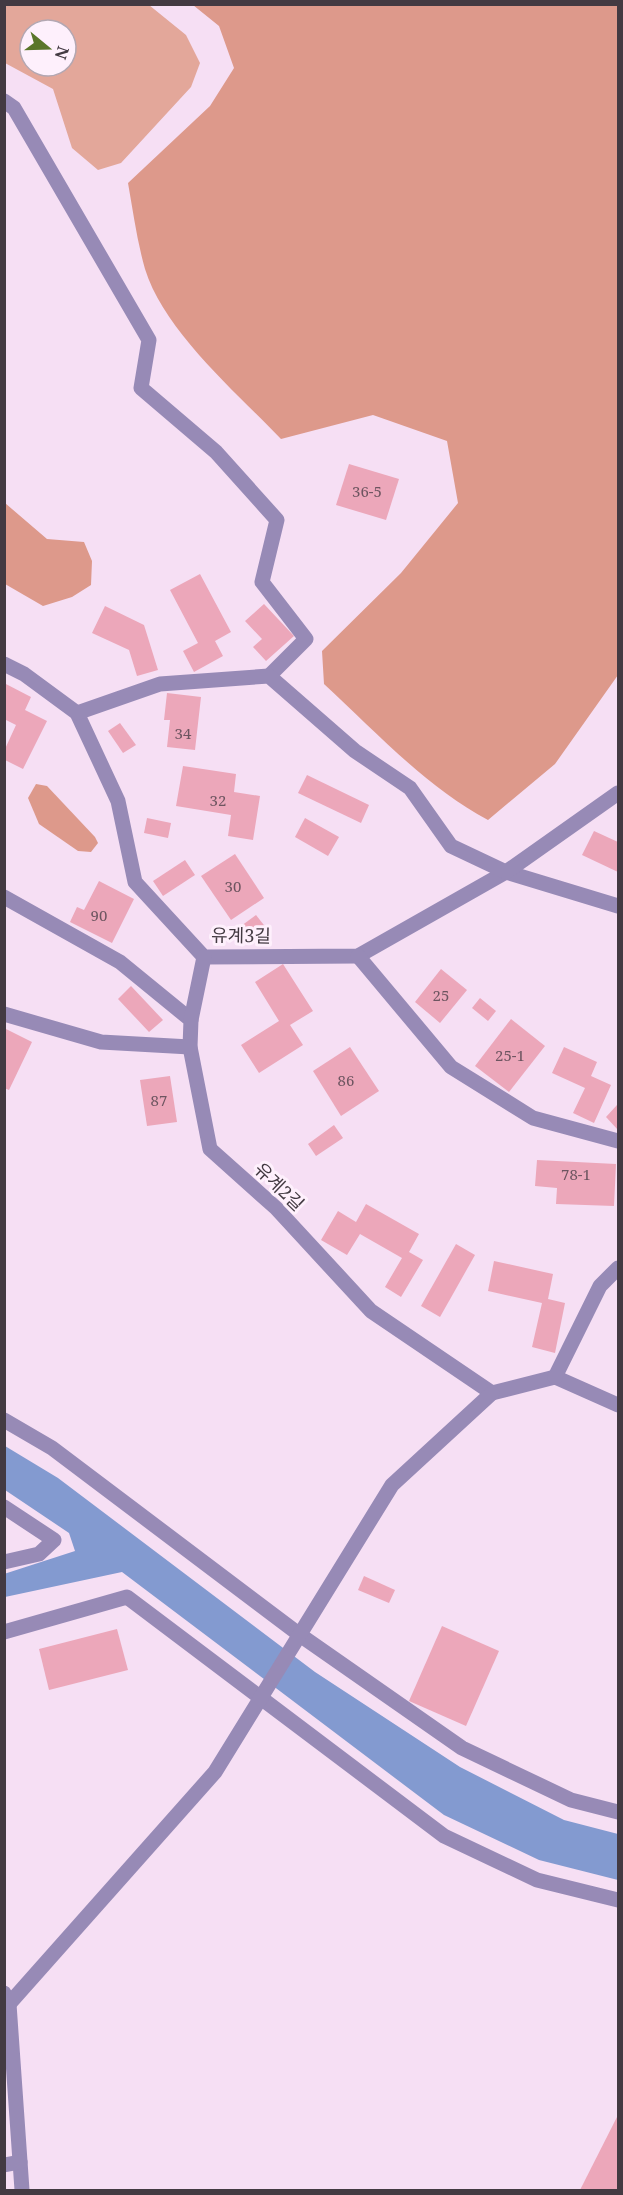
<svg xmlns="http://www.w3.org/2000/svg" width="623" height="2195" font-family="'Noto Serif','Noto Sans KR',serif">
	<rect width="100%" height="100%" fill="#f6dff4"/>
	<path fill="#e3a79a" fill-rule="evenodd" d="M4,5H149L186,35L200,63L191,87L121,163L98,170L72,148L53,89L5,63ZM30,30H66V66H30Z"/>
	<g fill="#dd998b">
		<path d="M193,5H618V675L555,764L488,820C426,787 375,731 324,684L322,651L401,573L458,503L447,441L373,415L281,439C237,393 164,331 145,269C137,241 133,211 128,183L210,106L234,68L219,26Z"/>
		<polygon points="5,503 47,539 84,542 92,561 91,585 72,597 43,606 5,584"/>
		<polygon points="36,784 47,786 95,837 98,843 91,852 78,851 39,824 28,798"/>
	</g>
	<polygon fill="#839ad0" points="5,1446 58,1478 315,1672 460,1767 564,1820 618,1834 618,1880 539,1860 444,1815 122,1572 5,1597 4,1574 75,1551 69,1533 5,1490"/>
	<g fill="#eca7ba">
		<polygon points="349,464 399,479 386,520 336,505"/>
		<polygon points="200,574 231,632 215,641 223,656 194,672 183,651 198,643 170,590"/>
		<polygon points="264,604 294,636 266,661 253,647 262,639 245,621"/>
		<polygon points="105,606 144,625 158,670 137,676 129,650 92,633"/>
		<polygon points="4,683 31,697 25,710 47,721 23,769 5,760 5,749 16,725 4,719"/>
		<polygon points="167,693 201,697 195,750 167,747 170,720 164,720"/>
		<polygon points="120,723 136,745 123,753 108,731"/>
		<polygon points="183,766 236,774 234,792 260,796 253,840 228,836 231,815 176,806"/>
		<polygon points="307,775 369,805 361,823 298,793"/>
		<polygon points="147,818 171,823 168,838 144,833"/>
		<polygon points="305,818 339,837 328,856 295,837"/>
		<polygon points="594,831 618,842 618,872 582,855"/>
		<polygon points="235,854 264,898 231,920 201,876"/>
		<polygon points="185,860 195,875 163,896 153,881"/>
		<polygon points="99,881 134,899 112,943 70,922 77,907 84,910"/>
		<polygon points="256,915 267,929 248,943 237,929"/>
		<polygon points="283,964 313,1011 290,1025 303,1045 259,1073 241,1045 279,1021 255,982"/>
		<polygon points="441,969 467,990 440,1023 415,1002"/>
		<polygon points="131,986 163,1020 149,1032 118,999"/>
		<polygon points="480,998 496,1011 488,1021 472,1008"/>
		<polygon points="511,1019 545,1046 509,1092 475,1066"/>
		<polygon points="4,1028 32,1042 9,1090 4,1088"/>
		<polygon points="350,1047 379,1091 341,1116 313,1071"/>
		<polygon points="564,1047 597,1062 591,1076 611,1085 594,1123 573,1113 585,1088 552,1073"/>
		<polygon points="170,1076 177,1122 147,1126 140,1080"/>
		<polygon points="617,1105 618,1107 618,1130 606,1117"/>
		<polygon points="334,1125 343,1138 316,1156 308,1144"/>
		<polygon points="537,1160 616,1164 614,1206 556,1204 557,1188 535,1186"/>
		<polygon points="366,1204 419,1234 409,1252 423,1260 401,1297 385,1287 402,1258 360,1234 347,1255 321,1240 338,1211 356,1222"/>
		<polygon points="456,1244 475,1255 440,1317 421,1306"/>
		<polygon points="494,1261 553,1274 548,1299 565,1303 555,1353 532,1347 542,1303 488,1291"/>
		<polygon points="364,1576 395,1590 389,1603 358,1590"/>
		<polygon points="442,1626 499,1651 466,1726 409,1701"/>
		<polygon points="117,1629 128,1670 49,1690 39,1649"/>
		<polygon points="618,2115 618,2190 580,2190"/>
	</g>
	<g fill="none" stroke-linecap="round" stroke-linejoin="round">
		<g stroke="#978ab6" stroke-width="15">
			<polyline points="4,101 14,108 149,340 141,388 216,452 277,520 262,582 306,639 269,676"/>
			<polyline points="4,664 24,674 77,713 118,801 135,882 204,957 358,956 506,872 618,906"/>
			<polyline points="77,713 160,684 269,676 355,751 410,788 451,846 506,872 618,793"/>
			<polyline points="4,897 120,962 191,1020 190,1047 210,1149 276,1208 371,1311 492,1393 555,1377 618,1405"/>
			<polyline points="358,956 451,1067 533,1118 618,1141"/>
			<polyline points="4,1014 101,1042 190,1047"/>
			<polyline points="191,1020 204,957"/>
			<polyline points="555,1377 600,1286 618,1268"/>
			<polyline points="4,1420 52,1448 300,1635 462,1748 571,1800 618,1812"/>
			<polyline points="4,1507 54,1540 39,1554 4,1562"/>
			<polyline points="4,1632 127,1597 444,1836 537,1880 618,1900"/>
			<polyline points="4,1993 9,2004 22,2190"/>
			<polyline points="9,2004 215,1772 392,1485 492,1393"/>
			<polyline points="4,2165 20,2162"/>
		</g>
	</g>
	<g text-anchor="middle" stroke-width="6" stroke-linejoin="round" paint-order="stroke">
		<g font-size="15" fill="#6d5560">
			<text x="367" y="497">36-5</text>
			<text x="183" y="739">34</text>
			<text x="218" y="806">32</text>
			<text x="233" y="892">30</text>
			<text x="99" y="921">90</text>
			<text x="441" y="1001">25</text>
			<text x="510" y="1061">25-1</text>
			<text x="346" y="1086">86</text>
			<text x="159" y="1106">87</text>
			<text x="576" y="1180">78-1</text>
		</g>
		<g font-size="18" fill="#433a42" stroke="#fef0fc">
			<text transform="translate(241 936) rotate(1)" y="6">유계3길</text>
			<text transform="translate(279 1187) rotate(44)" y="6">유계2길</text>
		</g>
	</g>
	<rect width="623" height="2195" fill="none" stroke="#433a42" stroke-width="12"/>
	<g transform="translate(48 48) rotate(109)"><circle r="28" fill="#fef0fc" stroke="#b3a7b2" stroke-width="1.5"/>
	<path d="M0-4.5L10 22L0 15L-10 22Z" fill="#5a762a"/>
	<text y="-9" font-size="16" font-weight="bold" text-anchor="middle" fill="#433a42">N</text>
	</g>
</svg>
